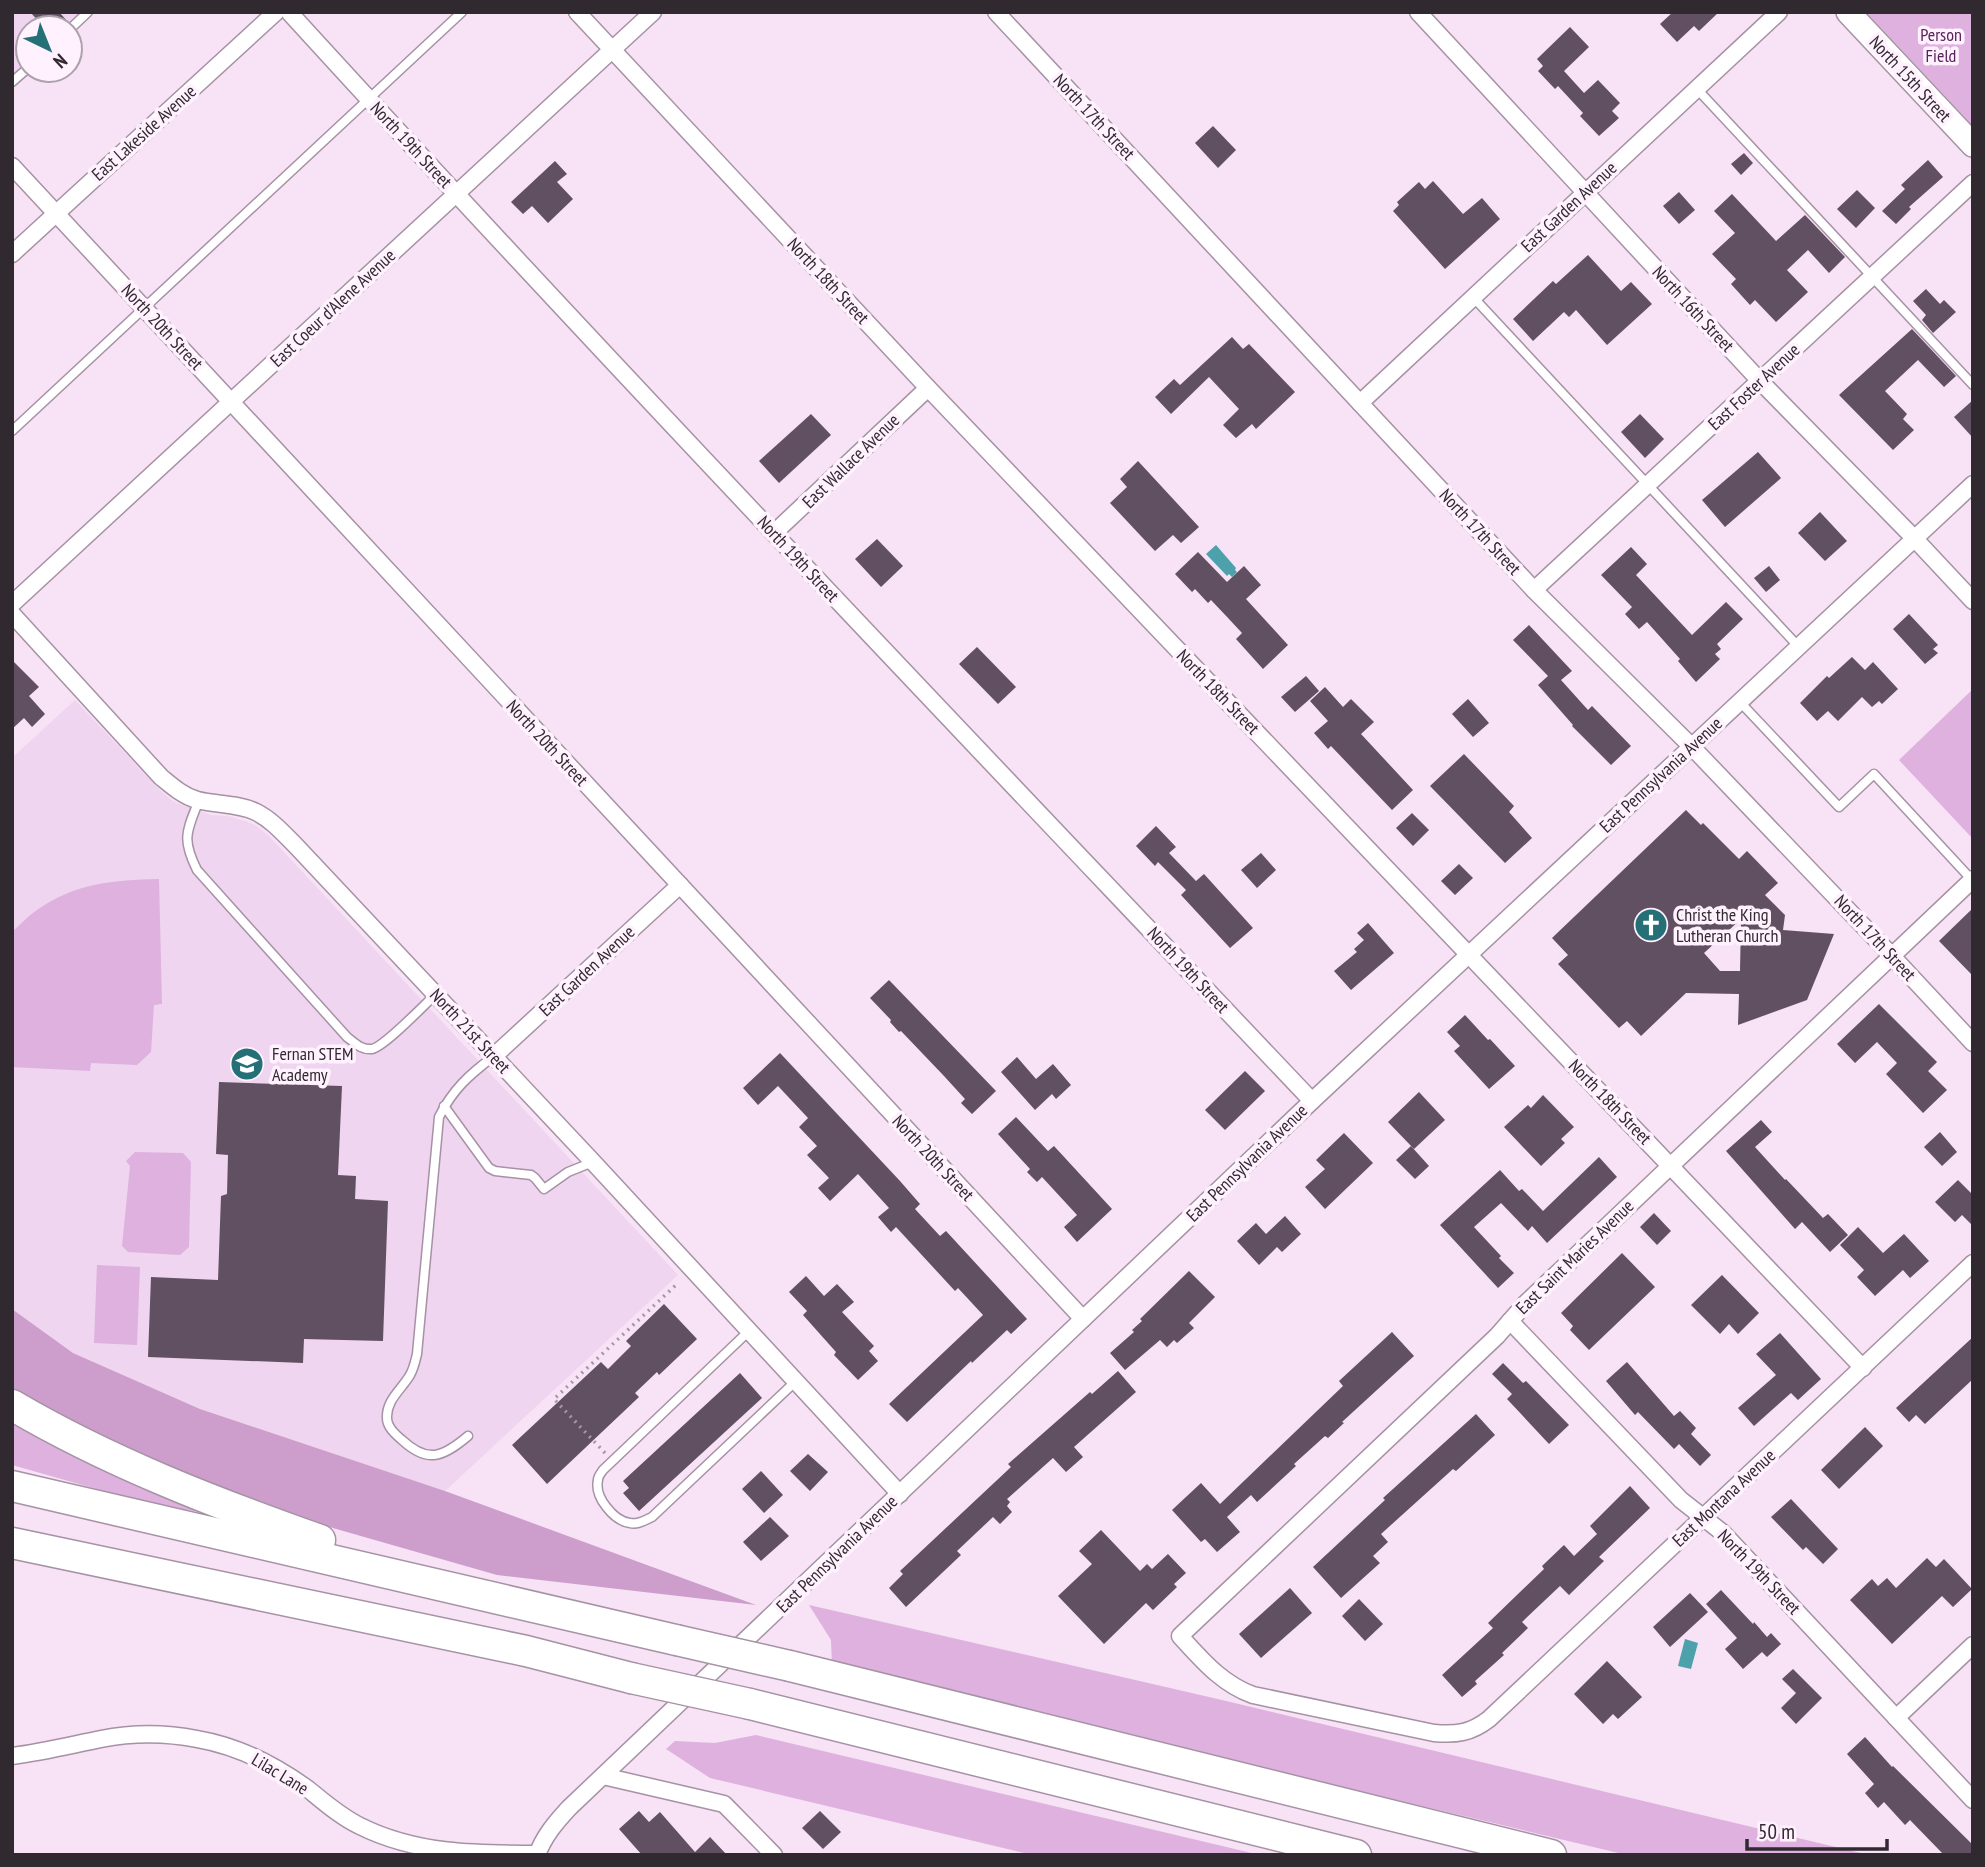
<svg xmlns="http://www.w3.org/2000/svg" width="1985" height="1867" font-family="'PT Sans Narrow',sans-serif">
	<rect width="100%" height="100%" fill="#f7e2f6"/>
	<g fill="#efd5ef">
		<polygon points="12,12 82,12 66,28 28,28 28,63 12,78"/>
		<polygon points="75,700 160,790 174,802 211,815 228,816 245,821 255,825 269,836 678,1275 445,1491 200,1409 73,1353 12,1309 12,758"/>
	</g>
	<g fill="#deb1de">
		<polygon points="1866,12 1973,12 1973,126"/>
		<polygon points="1973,689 1973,839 1899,760"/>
		<path d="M159,879L162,1004L154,1005L151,1052L137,1065L91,1063L90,1071L12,1067V932C20,925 28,916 37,910C75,883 114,880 159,879Z"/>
		<polygon points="135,1152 183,1153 191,1162 189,1247 180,1255 128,1252 122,1246 130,1166 126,1161"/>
		<polygon points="97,1265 140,1267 137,1345 94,1343"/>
		<polygon points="12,1414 202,1508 196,1511 167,1509 12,1465"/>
		<polygon points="809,1605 1222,1700 1869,1855 1627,1855 832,1665 831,1640"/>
		<polygon points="756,1735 1260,1855 1033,1855 710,1778 666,1749 675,1741 715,1743"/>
	</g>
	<polygon fill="#cd9ecc" points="12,1309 73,1353 200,1409 445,1491 756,1605 497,1575 291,1516 175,1472 42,1408 12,1389"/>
	<g fill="#4ca1ab">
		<polygon points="1216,545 1236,568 1235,570 1237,572 1232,577 1229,574 1227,576 1206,554"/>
		<polygon points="1685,1639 1698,1643 1691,1669 1678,1666"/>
	</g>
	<g fill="#615061" fill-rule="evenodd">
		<polygon points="30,12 59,12 68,22 64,28 45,28"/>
		<polygon points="1673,12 1719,12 1699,31 1694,26 1677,42 1660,24"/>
		<polygon points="1570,27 1589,47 1564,71 1584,93 1598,80 1620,103 1612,111 1619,118 1599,136 1580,116 1583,113 1558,86 1555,89 1538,71 1543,66 1537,59"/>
		<polygon points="1213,126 1236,150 1218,168 1195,143"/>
		<polygon points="1744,153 1753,163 1741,175 1731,164"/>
		<polygon points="1928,160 1943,177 1909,207 1911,209 1896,224 1882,211 1905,189 1901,185"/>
		<polygon points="555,161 567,174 557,182 573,199 548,223 532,206 523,214 511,202"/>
		<polygon points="1433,181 1463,214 1482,198 1500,219 1445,269 1393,211 1399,205 1397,202 1419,182 1425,189"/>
		<polygon points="1857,190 1875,208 1856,228 1837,209"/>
		<polygon points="1679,192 1695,210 1679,224 1663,206"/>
		<polygon points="1732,194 1776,241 1805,215 1845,257 1829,273 1808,250 1787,270 1808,292 1776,322 1755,300 1750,305 1731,284 1736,279 1712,254 1735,233 1714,211"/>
		<polygon points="1588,255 1621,291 1631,282 1652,304 1607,345 1576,310 1569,317 1564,312 1533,341 1513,319 1553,281 1556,284"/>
		<polygon points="1926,289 1940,304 1944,300 1956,312 1933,333 1922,320 1926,315 1913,301"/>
		<polygon points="1912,329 1956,376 1944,387 1918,360 1885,391 1907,414 1903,419 1914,430 1893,450 1839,395"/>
		<polygon points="1232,337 1243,349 1249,344 1295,392 1256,429 1252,424 1236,438 1223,425 1239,409 1209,377 1171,414 1155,397 1174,379 1180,385"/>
		<polygon points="1973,400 1973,438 1954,417"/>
		<polygon points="811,414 831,435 779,483 759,461"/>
		<polygon points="1640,414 1664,439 1645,458 1621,432"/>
		<polygon points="1758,452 1781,478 1725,527 1702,500"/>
		<polygon points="1138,461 1199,527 1181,543 1173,535 1155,551 1110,503 1127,487 1120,479"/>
		<polygon points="1820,512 1847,541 1825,561 1798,533"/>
		<polygon points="877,539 903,566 881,587 855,559"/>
		<polygon points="1631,547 1647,564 1636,575 1692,635 1726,602 1743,619 1717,644 1721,649 1715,654 1720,659 1696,682 1678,661 1680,659 1647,622 1639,629 1625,614 1632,607 1601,575"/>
		<polygon points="1198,552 1227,582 1244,566 1261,585 1246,599 1288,645 1263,669 1236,639 1242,633 1229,619 1211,600 1208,603 1195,589 1192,592 1175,574"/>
		<polygon points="1769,566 1780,580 1766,592 1754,578"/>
		<polygon points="1909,614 1938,645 1933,649 1938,653 1925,664 1893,629"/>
		<polygon points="1529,625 1572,671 1561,680 1588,710 1592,706 1631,746 1611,765 1572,726 1573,725 1538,685 1548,676 1513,640"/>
		<polygon points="977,647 1016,687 998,704 959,664"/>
		<polygon points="1852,657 1865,670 1873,662 1898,689 1882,704 1879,701 1872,707 1862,697 1838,721 1828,711 1817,721 1800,703 1827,676 1829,678"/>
		<polygon points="12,660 39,687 29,696 45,714 32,727 24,718 12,729"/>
		<polygon points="1306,676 1319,691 1295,712 1281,697"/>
		<polygon points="1325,687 1343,707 1351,699 1374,722 1361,734 1413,790 1392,810 1331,746 1328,749 1314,733 1328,721 1310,701"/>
		<polygon points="1468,699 1489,723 1473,737 1452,714"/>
		<polygon points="1464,754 1514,806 1509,812 1532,838 1505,863 1430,786"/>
		<path d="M1686,810L1701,825L1703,823L1739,859L1747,851L1778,883L1765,895L1785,915L1783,930L1834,934L1807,1000L1738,1025L1739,994L1686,993L1641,1036L1627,1021L1619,1028L1558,964L1568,955L1552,938ZM1741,919L1740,971H1720L1704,953Z"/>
		<polygon points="1412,813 1429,830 1413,846 1396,828"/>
		<polygon points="1156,826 1176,847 1169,853 1196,881 1204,874 1253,928 1230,948 1181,895 1186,890 1158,862 1155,866 1136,846"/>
		<polygon points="1261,853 1276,870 1257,888 1241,870"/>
		<polygon points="1459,864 1473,878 1455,895 1441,881"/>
		<polygon points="1973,908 1973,976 1939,941"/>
		<polygon points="1368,923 1394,953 1351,990 1334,971 1357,952 1354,949 1364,940 1357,933"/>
		<polygon points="889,980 996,1091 972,1114 961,1103 965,1099 944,1076 901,1031 899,1032 890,1022 891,1020 870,998"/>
		<polygon points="1879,1004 1937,1062 1928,1071 1947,1090 1923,1113 1886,1074 1897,1063 1877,1042 1855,1063 1837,1044"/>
		<polygon points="1465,1015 1488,1040 1490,1039 1515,1066 1489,1089 1454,1051 1460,1046 1447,1032"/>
		<polygon points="780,1053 900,1181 920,1204 915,1209 940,1236 946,1231 1027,1319 1011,1334 1007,1330 972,1363 971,1361 907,1422 889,1404 983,1315 958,1288 955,1291 896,1227 891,1232 878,1217 889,1208 858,1174 830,1201 818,1188 829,1178 807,1155 817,1146 799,1127 808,1118 778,1086 758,1105 743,1088"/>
		<polygon points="1017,1057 1036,1079 1053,1064 1071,1085 1056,1099 1052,1094 1035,1110 1001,1072"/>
		<polygon points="1245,1071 1265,1091 1225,1130 1205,1110"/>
		<polygon points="219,1082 342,1086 338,1175 356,1176 355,1199 388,1201 383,1341 304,1339 303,1363 148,1357 151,1277 218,1280 221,1196 227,1194 228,1155 216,1154"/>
		<polygon points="1419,1092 1445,1120 1414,1149 1388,1122"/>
		<polygon points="1543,1095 1574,1127 1561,1139 1565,1143 1541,1166 1504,1127 1528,1105 1531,1108"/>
		<polygon points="1016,1117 1048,1151 1054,1146 1112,1209 1077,1242 1064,1227 1077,1215 1042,1177 1037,1182 1027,1172 1030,1169 998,1134"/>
		<polygon points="1761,1120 1772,1132 1755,1147 1785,1180 1786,1179 1823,1218 1828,1214 1848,1235 1830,1252 1802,1222 1795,1229 1726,1151"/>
		<polygon points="1940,1132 1957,1152 1942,1166 1924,1147"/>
		<polygon points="1344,1133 1373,1163 1325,1209 1305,1187 1325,1169 1316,1160"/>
		<polygon points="1411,1146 1429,1166 1415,1179 1396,1160"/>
		<polygon points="1599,1157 1617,1177 1547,1243 1532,1226 1528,1231 1501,1203 1474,1227 1501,1256 1499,1258 1514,1273 1498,1288 1440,1225 1500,1170 1519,1191 1522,1189 1543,1211"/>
		<polygon points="1958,1180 1973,1195 1973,1226 1962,1215 1955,1222 1935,1202"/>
		<polygon points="1654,1213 1671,1231 1657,1245 1640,1227"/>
		<polygon points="1285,1216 1301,1234 1282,1252 1277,1247 1259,1265 1237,1241 1256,1223 1266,1234"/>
		<polygon points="1858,1227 1883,1253 1904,1234 1929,1261 1910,1278 1903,1270 1875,1296 1857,1277 1864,1270 1840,1245"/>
		<polygon points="1622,1253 1655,1287 1589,1350 1570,1330 1573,1326 1561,1313"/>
		<polygon points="1189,1271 1215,1297 1189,1323 1194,1328 1177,1343 1174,1340 1167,1347 1160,1340 1125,1370 1110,1353 1134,1332 1132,1330 1142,1321 1140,1319"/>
		<polygon points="1722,1275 1759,1313 1738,1334 1729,1324 1720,1334 1691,1305"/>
		<polygon points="806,1276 824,1296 837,1284 854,1302 842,1312 874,1346 869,1351 878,1361 858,1380 834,1355 836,1352 803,1315 807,1311 789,1292"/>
		<polygon points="664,1304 697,1339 659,1375 657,1372 635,1393 639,1397 547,1484 512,1445 601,1362 608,1369 631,1346 626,1341"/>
		<polygon points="1392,1332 1414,1356 1342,1422 1344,1423 1328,1438 1325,1436 1294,1464 1296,1466 1257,1502 1251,1495 1227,1517 1240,1532 1217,1552 1205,1539 1201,1542 1172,1510 1201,1483 1220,1504 1343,1386 1339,1381"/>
		<polygon points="1780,1333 1821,1379 1798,1400 1791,1393 1754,1426 1738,1408 1776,1375 1756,1354"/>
		<polygon points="1973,1337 1973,1379 1925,1424 1916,1415 1909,1422 1896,1408"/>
		<polygon points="1627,1362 1674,1416 1680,1411 1696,1428 1691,1434 1711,1455 1700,1466 1679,1444 1674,1449 1638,1412 1635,1415 1606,1381"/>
		<polygon points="1503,1363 1523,1383 1526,1381 1569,1425 1549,1444 1507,1399 1512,1394 1492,1374"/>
		<polygon points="1118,1371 1136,1392 1074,1447 1083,1457 1066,1472 1053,1458 1007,1499 1010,1502 1007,1506 1012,1512 1000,1524 993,1517 957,1551 961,1555 906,1607 889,1588 903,1574 900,1571 1011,1467 1008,1464 1090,1392 1092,1394"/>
		<polygon points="740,1373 762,1398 639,1511 623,1493 629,1488 623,1481"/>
		<polygon points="1476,1414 1495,1435 1456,1471 1453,1469 1381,1534 1388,1542 1373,1556 1380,1563 1341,1598 1313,1567 1385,1500 1383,1498"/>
		<polygon points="1865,1427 1883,1446 1839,1489 1821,1470"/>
		<polygon points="808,1454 828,1472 810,1491 790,1471"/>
		<polygon points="761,1471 783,1495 764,1513 742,1489"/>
		<polygon points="1630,1486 1650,1508 1599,1557 1604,1561 1569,1595 1560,1586 1522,1622 1528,1628 1502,1653 1504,1655 1475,1681 1477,1684 1462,1697 1442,1675 1493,1628 1488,1623 1544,1569 1542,1566 1564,1545 1574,1556 1597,1534 1590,1526"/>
		<polygon points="1791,1499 1838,1549 1823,1564 1806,1547 1803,1550 1771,1517"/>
		<polygon points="770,1517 789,1536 761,1561 743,1542"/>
		<polygon points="1101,1530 1140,1571 1147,1564 1152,1569 1168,1554 1186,1573 1174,1584 1177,1587 1153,1610 1146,1603 1104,1644 1058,1596 1092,1564 1079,1551"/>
		<polygon points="1927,1558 1936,1567 1944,1559 1972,1589 1953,1607 1942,1596 1892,1644 1850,1600 1872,1579 1878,1586 1887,1578 1896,1588"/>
		<polygon points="1290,1588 1312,1613 1261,1658 1239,1634"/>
		<polygon points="1721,1590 1753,1624 1754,1622 1767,1637 1771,1633 1781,1644 1767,1657 1762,1652 1743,1669 1725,1649 1737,1638 1706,1604"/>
		<polygon points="1690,1593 1708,1612 1670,1647 1653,1627"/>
		<polygon points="1359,1599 1383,1624 1365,1641 1342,1616"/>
		<polygon points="1607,1661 1642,1697 1618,1719 1613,1714 1603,1724 1574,1694"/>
		<polygon points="1793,1669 1822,1698 1796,1724 1781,1708 1796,1693 1782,1679"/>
		<polygon points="1865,1737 1892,1767 1893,1766 1973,1845 1973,1855 1944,1855 1910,1820 1905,1825 1884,1802 1878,1808 1865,1793 1874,1784 1847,1754"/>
		<polygon points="639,1811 649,1822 660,1812 695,1852 710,1837 727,1855 642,1855 619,1829"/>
		<polygon points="820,1811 841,1832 823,1849 802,1828"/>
	</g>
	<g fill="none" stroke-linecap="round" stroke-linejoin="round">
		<defs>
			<g id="lane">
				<polyline points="70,29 88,12"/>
				<polyline points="12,82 28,68"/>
				<polyline points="1697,89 1973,385"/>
				<polyline points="1473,297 1798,646"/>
				<polyline points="12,431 462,12"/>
				<polyline points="1740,702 1839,807 1874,774 1972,880"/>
				<path d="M199,800C187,831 181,838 197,870L347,1037C355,1043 361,1050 372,1049C384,1047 424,1005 436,994"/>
				<polyline points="444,1106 489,1168 495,1171 531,1175 535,1178 544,1189 568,1172 593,1162"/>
				<path d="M750,1330L603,1470C601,1473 598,1476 598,1480C594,1497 614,1521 630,1523C638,1525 645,1520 652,1517L796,1381"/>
				<path d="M468,1436C443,1457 428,1464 402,1440C395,1434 387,1427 387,1418C386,1400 402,1389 410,1375C414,1368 415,1362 417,1354L439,1117C453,1089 469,1075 494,1056"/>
			</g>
			<g id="street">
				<path d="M289,12C625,380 970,740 1312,1101"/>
				<polyline points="577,12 928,388 1863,1368"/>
				<polyline points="996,12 1534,590 1692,747 1892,956 1973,1043"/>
				<polyline points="1418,12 1760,381 1914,538 1973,601"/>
				<polyline points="12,166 1083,1319"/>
				<polyline points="12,254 276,12"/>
				<polyline points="1360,403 1779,12"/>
				<polyline points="774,533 928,388"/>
				<polyline points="1534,590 1973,183"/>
				<polyline points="12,604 653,12"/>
				<path d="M12,614L161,777C172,786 183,796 197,800C216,805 238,803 256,812C272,820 284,834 297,847L593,1162L900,1494"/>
				<path d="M1973,879L1525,1304L1497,1336L1180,1636C1202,1660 1222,1684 1253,1695L1434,1733C1456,1735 1471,1733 1489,1719L1973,1263"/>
				<polyline points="494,1056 680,885"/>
				<polyline points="1510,1321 1681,1500 1723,1533 1973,1800"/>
				<polyline points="1896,1718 1973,1645"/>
				<path d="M12,1756C43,1752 71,1745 101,1739C132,1733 166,1733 197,1739C238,1746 275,1765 308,1789C324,1802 341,1817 360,1826C416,1854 476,1854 537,1854"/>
				<polyline points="603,1776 724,1804 774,1855"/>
				<path d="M537,1855C544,1836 556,1822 569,1808L1312,1101L1973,484"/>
			</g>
			<polyline id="secondary" points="1848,12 1973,145"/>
			<g id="highway">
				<path d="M12,1405C109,1462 215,1503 320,1540"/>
				<polyline points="12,1486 676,1640"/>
				<polyline points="12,1543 526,1651 631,1678"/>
				<polyline points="790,1666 1551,1855"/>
				<polyline points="750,1704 1356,1855"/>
			</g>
		</defs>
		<use href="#lane" stroke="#a692a5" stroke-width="11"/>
		<use href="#street" stroke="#a692a5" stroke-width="19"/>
		<use href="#secondary" stroke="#a692a5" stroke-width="26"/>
		<use href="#highway" stroke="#a692a5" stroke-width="33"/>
		<polyline stroke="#a696a5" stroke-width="3.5" stroke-dasharray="2 5" stroke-linecap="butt" points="605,1453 554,1399 677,1284"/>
		<use href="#lane" stroke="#fff" stroke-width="8"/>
		<use href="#street" stroke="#fff" stroke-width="16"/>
		<use href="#secondary" stroke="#fff" stroke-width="23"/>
		<use href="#highway" stroke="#fff" stroke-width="30"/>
		<defs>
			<g id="highway-bridge">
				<polyline points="676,1640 790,1666"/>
				<polyline points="631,1678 750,1704"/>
			</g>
		</defs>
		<use href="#highway-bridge" stroke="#a692a5" stroke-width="33" stroke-linecap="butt"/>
		<use href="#highway-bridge" stroke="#fff" stroke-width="30"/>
	</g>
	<defs>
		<symbol id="church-disc" viewBox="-11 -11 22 22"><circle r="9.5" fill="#256f76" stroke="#fff2fe"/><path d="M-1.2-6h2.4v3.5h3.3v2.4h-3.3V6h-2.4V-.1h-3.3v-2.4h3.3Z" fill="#fff"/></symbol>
		<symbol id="school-disc" viewBox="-11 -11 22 22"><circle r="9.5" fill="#256f76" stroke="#fff2fe"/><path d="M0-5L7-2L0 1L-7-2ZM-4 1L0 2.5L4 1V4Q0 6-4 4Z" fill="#fff"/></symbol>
	</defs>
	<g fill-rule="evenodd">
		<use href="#church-disc" x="1632" y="906" width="38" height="38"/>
		<use href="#school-disc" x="228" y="1045" width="38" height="38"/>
	</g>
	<g text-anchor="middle" stroke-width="7" stroke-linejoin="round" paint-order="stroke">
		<g font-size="18" fill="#58215a" stroke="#fff2fe">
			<text x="1941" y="41">Person<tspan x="1941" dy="21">Field</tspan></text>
		</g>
		<g font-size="18" fill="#312930" stroke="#fff2fe">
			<text transform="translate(1910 79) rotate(47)" y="6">North 15th Street</text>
			<text transform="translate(1094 117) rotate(47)" y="6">North 17th Street</text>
			<text transform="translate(144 133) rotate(-42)" y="6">East Lakeside Avenue</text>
			<text transform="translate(411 145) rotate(47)" y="6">North 19th Street</text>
			<text transform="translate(1569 207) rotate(-43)" y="6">East Garden Avenue</text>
			<text transform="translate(828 281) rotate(47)" y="6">North 18th Street</text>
			<text transform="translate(333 308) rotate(-43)" y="6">East Coeur d'Alene Avenue</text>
			<text transform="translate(1693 309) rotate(47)" y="6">North 16th Street</text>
			<text transform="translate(162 327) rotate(47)" y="6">North 20th Street</text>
			<text transform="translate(1754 387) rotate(-43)" y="6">East Foster Avenue</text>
			<text transform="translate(851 461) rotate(-44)" y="6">East Wallace Avenue</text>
			<text transform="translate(1480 532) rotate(47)" y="6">North 17th Street</text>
			<text transform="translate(798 559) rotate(47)" y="6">North 19th Street</text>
			<text transform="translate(1218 692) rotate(46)" y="6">North 18th Street</text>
			<text transform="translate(547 743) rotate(47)" y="6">North 20th Street</text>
			<text transform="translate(1661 775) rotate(-43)" y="6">East Pennsylvania Avenue</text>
			<text transform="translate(1875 938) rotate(47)" y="6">North 17th Street</text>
			<text transform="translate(1188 970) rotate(47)" y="6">North 19th Street</text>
			<text transform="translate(587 971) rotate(-43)" y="6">East Garden Avenue</text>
			<text transform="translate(470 1031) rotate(47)" y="6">North 21st Street</text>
			<text transform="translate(1610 1102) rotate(46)" y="6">North 18th Street</text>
			<text transform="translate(933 1158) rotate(47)" y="6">North 20th Street</text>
			<text transform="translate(1247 1163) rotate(-44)" y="6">East Pennsylvania Avenue</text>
			<text transform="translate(1575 1257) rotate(-44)" y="6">East Saint Maries Avenue</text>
			<text transform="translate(1724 1498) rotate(-43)" y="6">East Montana Avenue</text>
			<text transform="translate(837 1554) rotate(-44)" y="6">East Pennsylvania Avenue</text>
			<text transform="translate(1759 1572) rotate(46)" y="6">North 19th Street</text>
			<text transform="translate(280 1774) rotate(31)" y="6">Lilac Lane</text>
		</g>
		<g font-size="18" fill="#312930" stroke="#fff2fe" text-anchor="start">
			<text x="1676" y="921">Christ the King<tspan x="1676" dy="21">Lutheran Church</tspan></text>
			<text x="272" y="1060">Fernan STEM<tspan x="272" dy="21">Academy</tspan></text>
		</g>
	</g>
	<rect width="1985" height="1867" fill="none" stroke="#312930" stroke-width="28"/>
	<g transform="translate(49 49) rotate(137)"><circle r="33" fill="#fff2fe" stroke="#ada2ac" stroke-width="2"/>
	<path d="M0-5L12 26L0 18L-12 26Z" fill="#256f76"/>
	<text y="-10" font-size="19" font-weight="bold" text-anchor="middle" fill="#312930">N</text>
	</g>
	<path d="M1747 1839v10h140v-10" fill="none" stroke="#312930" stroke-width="3.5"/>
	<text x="1758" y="1839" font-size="21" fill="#312930" stroke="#fff2fe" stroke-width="5" paint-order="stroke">50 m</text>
</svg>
